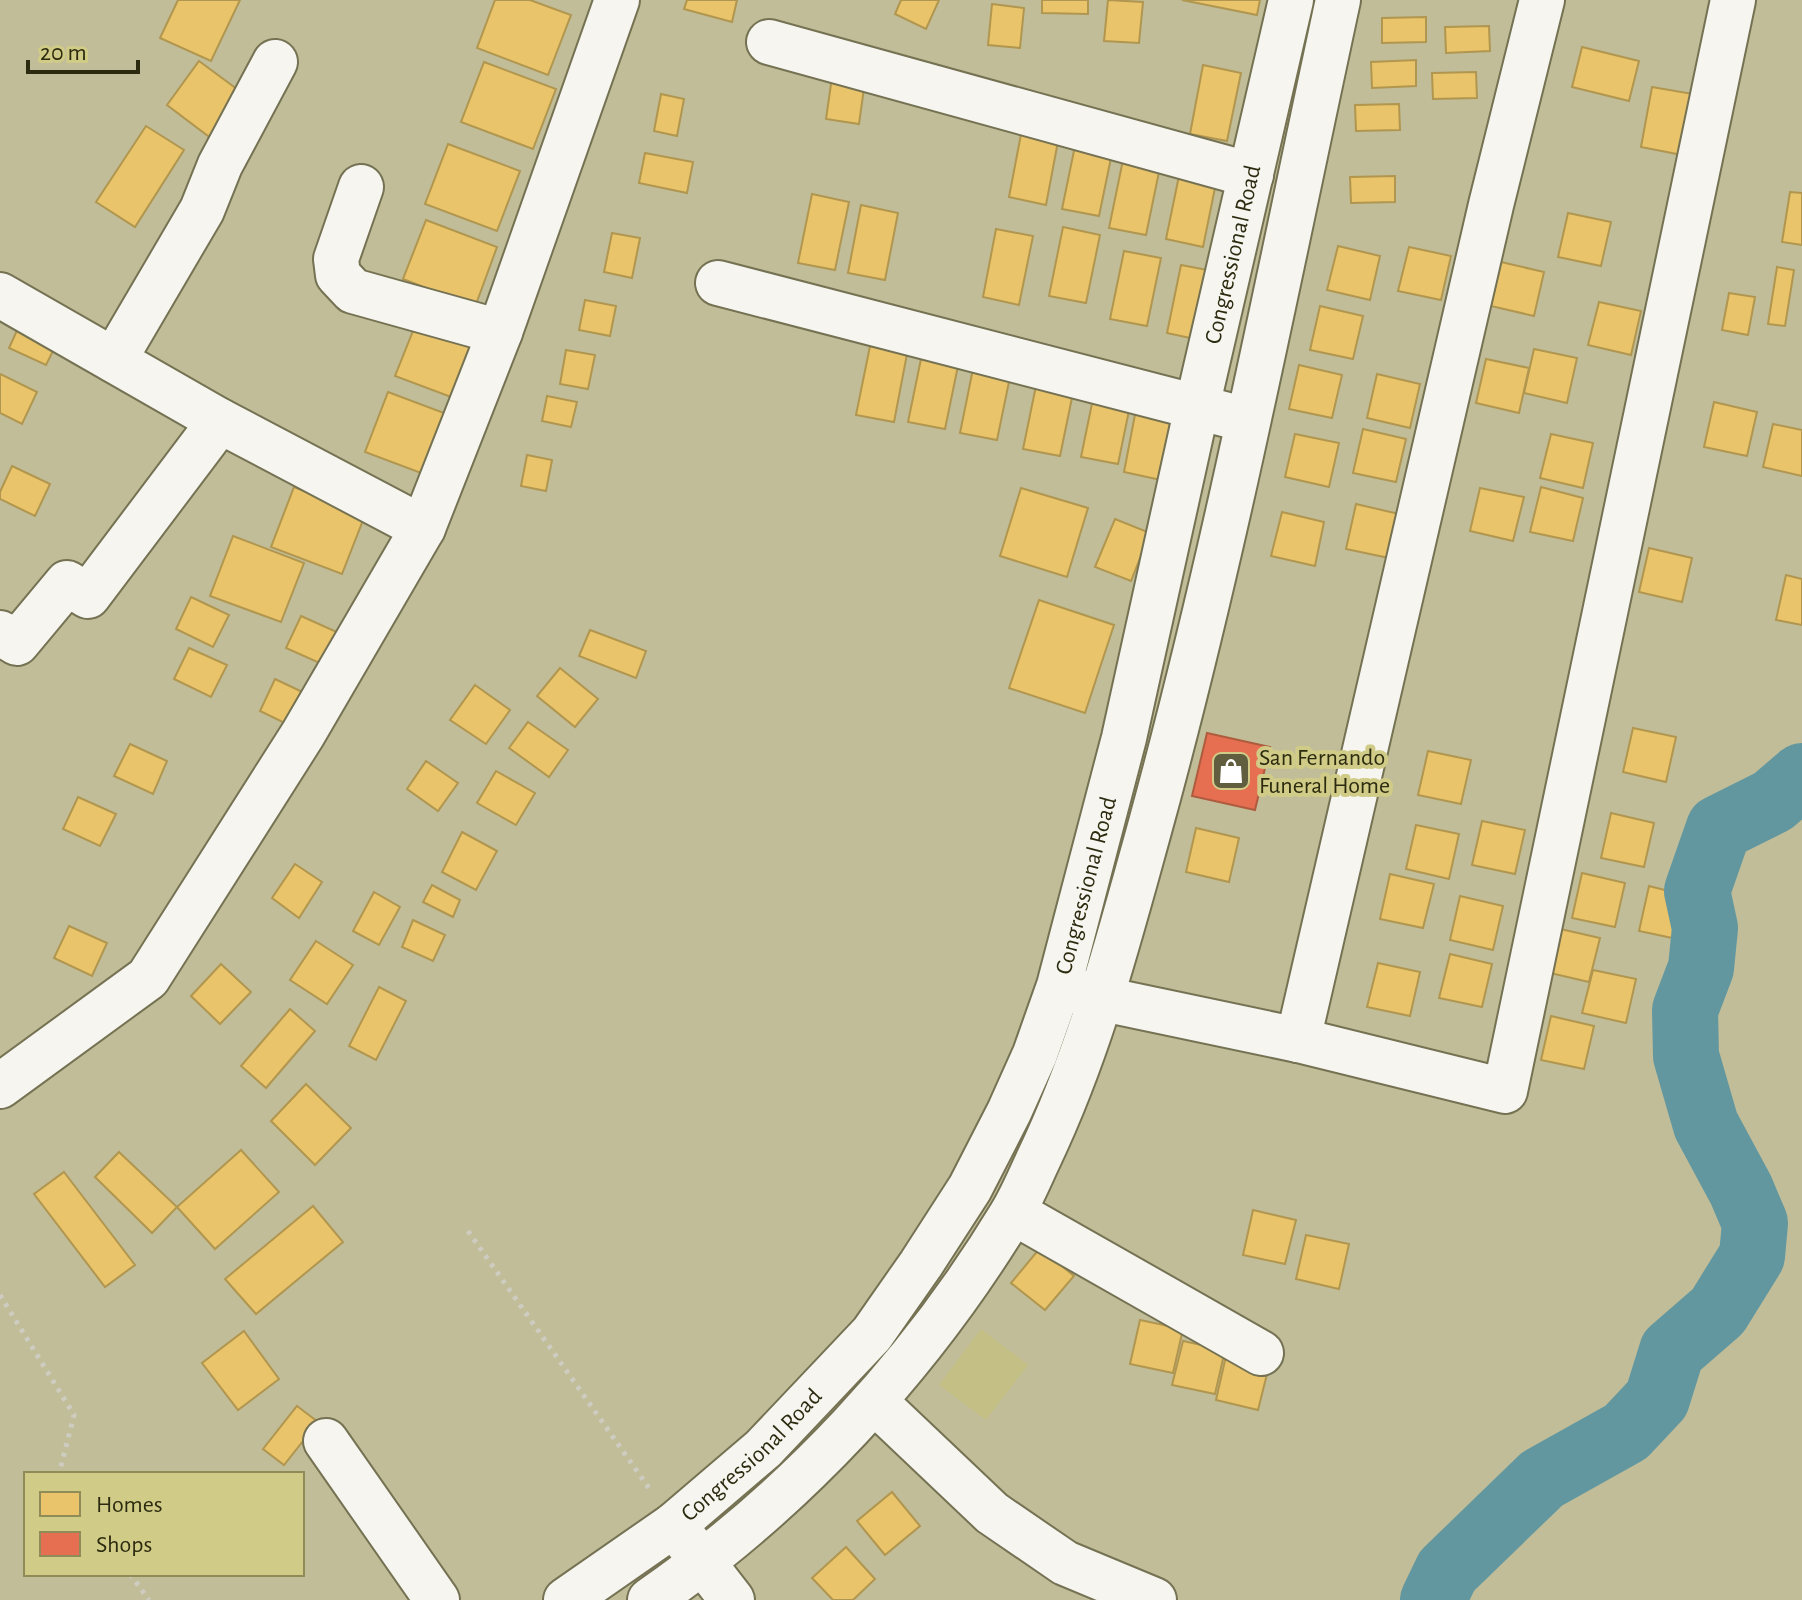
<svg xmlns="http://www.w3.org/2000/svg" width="1802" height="1600" font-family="'Alegreya Sans',sans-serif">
	<rect width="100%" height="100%" fill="#c0bd98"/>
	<polygon fill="#c4c085" points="981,1329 1028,1365 986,1420 939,1385"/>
	<g fill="#e9c46a" stroke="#b1964f" stroke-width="2">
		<polygon points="178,0 240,0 211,61 160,38"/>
		<polygon points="495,0 530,0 571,15 548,75 477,48"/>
		<polygon points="687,0 737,0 732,22 684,9"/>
		<polygon points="901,0 939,0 926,29 895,14"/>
		<polygon points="1042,0 1088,0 1088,14 1042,13"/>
		<polygon points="1108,0 1143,2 1139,43 1104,41"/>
		<polygon points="1182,0 1260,0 1257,15"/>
		<polygon points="992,4 1024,8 1020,48 988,45"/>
		<polygon points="1426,17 1426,42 1382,43 1382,18"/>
		<polygon points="1489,26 1490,51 1446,53 1445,27"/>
		<polygon points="1582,47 1639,61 1629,101 1572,87"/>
		<polygon points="1416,60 1416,86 1372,88 1371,62"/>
		<polygon points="199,61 249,98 216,142 167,105"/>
		<polygon points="484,62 556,89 533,149 461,122"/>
		<polygon points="1203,65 1241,73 1227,141 1190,134"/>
		<polygon points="1476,72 1477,98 1433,99 1432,73"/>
		<polygon points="832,77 865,81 859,124 826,119"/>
		<polygon points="1652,87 1693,94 1682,155 1641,147"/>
		<polygon points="661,94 684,99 677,136 654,131"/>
		<polygon points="1399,104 1400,130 1356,131 1355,105"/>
		<polygon points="146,126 184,150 135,227 96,202"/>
		<polygon points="1022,129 1059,136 1046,205 1009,197"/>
		<polygon points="1076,141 1113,148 1099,216 1062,209"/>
		<polygon points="448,144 520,171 497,231 425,204"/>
		<polygon points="645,153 693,162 687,193 639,183"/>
		<polygon points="1123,160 1160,167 1146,235 1109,228"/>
		<polygon points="1180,171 1217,178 1203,247 1166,239"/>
		<polygon points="1395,176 1395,202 1351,203 1350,177"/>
		<polygon points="1790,192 1802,193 1802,245 1782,242"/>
		<polygon points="812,194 849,202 835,270 798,263"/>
		<polygon points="861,205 898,213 885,280 848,273"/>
		<polygon points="1568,213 1611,222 1601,266 1558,257"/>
		<polygon points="426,220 497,247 475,307 403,279"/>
		<polygon points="1063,227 1100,235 1086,303 1049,296"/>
		<polygon points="996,229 1033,236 1019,305 983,297"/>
		<polygon points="612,233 640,238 632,278 604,272"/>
		<polygon points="1338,246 1380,256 1370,300 1327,290"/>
		<polygon points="1409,247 1451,256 1441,300 1398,291"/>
		<polygon points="1124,251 1161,258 1147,326 1110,319"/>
		<polygon points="1501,262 1544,272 1534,316 1491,306"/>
		<polygon points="1181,265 1218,272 1204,341 1167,333"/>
		<polygon points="1777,267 1794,270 1785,326 1768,324"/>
		<polygon points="1729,293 1755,297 1748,335 1722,330"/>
		<polygon points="585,300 616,306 610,336 579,330"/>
		<polygon points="1599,302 1641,311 1631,355 1588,345"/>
		<polygon points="1320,306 1363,316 1353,359 1310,350"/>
		<polygon points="24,315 62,333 46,365 9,348"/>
		<polygon points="419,316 490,343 467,403 395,376"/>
		<polygon points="870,346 907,354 894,422 856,415"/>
		<polygon points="1534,349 1577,358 1567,403 1524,393"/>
		<polygon points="566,350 595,355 588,389 560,384"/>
		<polygon points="922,354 959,361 945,429 908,422"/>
		<polygon points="1486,359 1529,368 1519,413 1476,403"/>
		<polygon points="974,364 1011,372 997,440 960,433"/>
		<polygon points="1299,365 1342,375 1332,418 1289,409"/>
		<polygon points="0,374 37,392 22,424 0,413"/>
		<polygon points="1377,374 1420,384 1410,428 1367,418"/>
		<polygon points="1037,381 1074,388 1060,456 1023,449"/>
		<polygon points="1095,389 1132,396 1118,464 1081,457"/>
		<polygon points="388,392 460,419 437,479 365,452"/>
		<polygon points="547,396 577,402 571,427 542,421"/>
		<polygon points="1714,402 1757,412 1747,456 1704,447"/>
		<polygon points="1137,404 1174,411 1161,480 1124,472"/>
		<polygon points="1773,424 1802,430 1802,476 1763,467"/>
		<polygon points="1363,429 1406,439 1396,482 1353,473"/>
		<polygon points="1295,434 1339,443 1329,487 1285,477"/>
		<polygon points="1551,434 1593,443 1583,488 1540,478"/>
		<polygon points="527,455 552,460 546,491 521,486"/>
		<polygon points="12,466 50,484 35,516 0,499 0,492"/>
		<polygon points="294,487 365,515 342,574 271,547"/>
		<polygon points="1541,487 1583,498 1573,541 1530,532"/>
		<polygon points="1021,488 1088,508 1067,577 1000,556"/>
		<polygon points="1480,488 1524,497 1513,541 1470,531"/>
		<polygon points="1356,504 1399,514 1389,558 1346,549"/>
		<polygon points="1282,512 1324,522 1315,566 1271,556"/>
		<polygon points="1115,519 1150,533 1131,581 1095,567"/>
		<polygon points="233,536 304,563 281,622 210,596"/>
		<polygon points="1649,548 1692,558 1682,602 1639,592"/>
		<polygon points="1786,575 1802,579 1802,625 1776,620"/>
		<polygon points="191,597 229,615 213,647 176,629"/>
		<polygon points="1039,600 1114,625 1085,713 1009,688"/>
		<polygon points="301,616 339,633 324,665 286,648"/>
		<polygon points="590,630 646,651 636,678 579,656"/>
		<polygon points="189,648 227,665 211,697 174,679"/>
		<polygon points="560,668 598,699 575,727 537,696"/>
		<polygon points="275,679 313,697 297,729 260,711"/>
		<polygon points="475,685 510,710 486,744 450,720"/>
		<polygon points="528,722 568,750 549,777 509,748"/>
		<polygon points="1633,728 1676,737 1666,782 1623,772"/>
		<polygon points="130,744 167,761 153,794 114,776"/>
		<polygon points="1428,751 1471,760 1461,804 1418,795"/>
		<polygon points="426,761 458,783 438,811 407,789"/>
		<polygon points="496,771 535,793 516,825 477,803"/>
		<polygon points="78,797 116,814 100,846 63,829"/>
		<polygon points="1611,813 1654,823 1644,867 1601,858"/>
		<polygon points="1482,821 1525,830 1515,874 1472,865"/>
		<polygon points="1416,825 1459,834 1449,879 1406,869"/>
		<polygon points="1196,828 1239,838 1229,882 1186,872"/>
		<polygon points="462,832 497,851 476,890 442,872"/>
		<polygon points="295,864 322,882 299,918 272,898"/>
		<polygon points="1582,873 1625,883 1615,927 1572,918"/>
		<polygon points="1390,874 1434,884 1423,928 1380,919"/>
		<polygon points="432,885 460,900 453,917 423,902"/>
		<polygon points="1649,886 1692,897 1682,940 1639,931"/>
		<polygon points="374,892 400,907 379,945 353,931"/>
		<polygon points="1460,896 1503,906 1493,950 1450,940"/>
		<polygon points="413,920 445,935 433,961 402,947"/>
		<polygon points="69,926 107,943 92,976 54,958"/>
		<polygon points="1556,928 1600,938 1589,982 1546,972"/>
		<polygon points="316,941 353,965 327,1004 290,980"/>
		<polygon points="1450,954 1492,964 1482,1007 1439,998"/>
		<polygon points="1378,963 1420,972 1410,1016 1367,1007"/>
		<polygon points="221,964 251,992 220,1024 191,996"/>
		<polygon points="1593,970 1636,979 1626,1023 1582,1013"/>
		<polygon points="379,987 406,1001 376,1060 349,1046"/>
		<polygon points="290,1009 315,1031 266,1088 241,1066"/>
		<polygon points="1551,1016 1594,1026 1584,1069 1541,1060"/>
		<polygon points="306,1084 351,1128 315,1165 271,1121"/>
		<polygon points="241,1150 279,1192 215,1249 177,1207"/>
		<polygon points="119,1152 177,1207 152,1233 95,1177"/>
		<polygon points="64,1172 135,1265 105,1287 34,1194"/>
		<polygon points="313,1206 343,1242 256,1314 225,1279"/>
		<polygon points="1253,1210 1296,1220 1285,1264 1243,1255"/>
		<polygon points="1306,1235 1349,1244 1339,1289 1296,1279"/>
		<polygon points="1040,1248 1074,1276 1045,1310 1011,1283"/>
		<polygon points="1140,1320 1183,1329 1173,1373 1130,1364"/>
		<polygon points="244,1331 279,1379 238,1410 202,1363"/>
		<polygon points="1183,1341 1225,1350 1215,1394 1172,1385"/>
		<polygon points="1226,1356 1269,1366 1258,1410 1216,1400"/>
		<polygon points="297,1406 318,1422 284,1465 263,1449"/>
		<polygon points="892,1492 920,1526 885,1555 857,1521"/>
		<polygon points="846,1547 875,1579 853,1600 833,1600 812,1578"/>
	</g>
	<polygon fill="#e76f51" stroke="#af5b3d" stroke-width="2" points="1207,733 1270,747 1255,810 1192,796"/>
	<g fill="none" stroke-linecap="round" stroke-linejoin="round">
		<polyline stroke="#6297a0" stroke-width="66" points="1433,1600 1447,1571 1542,1479 1626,1432 1657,1399 1672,1351 1718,1311 1752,1256 1755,1223 1741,1190 1706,1125 1686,1056 1685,1010 1701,968 1705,928 1697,891 1719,828 1773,801 1802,776"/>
		<defs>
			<g id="minor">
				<polyline points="769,42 1251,175"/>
				<polyline points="361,187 336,259 338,275 353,291 500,332"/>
				<polyline points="718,283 1247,420"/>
				<polyline points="0,295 220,421 88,596 67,583 17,643 0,633"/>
				<polyline points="114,360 202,210 220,165 275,62"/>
				<polyline points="220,421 423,528"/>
				<polyline points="1065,988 1103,999 1298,1040 1505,1091 1733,0"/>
				<polyline points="1298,1040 1491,205 1542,0"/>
				<polyline points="0,1086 148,978 303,734 423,528 500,332 617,0"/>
				<polyline points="1013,1212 1261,1353"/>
				<polyline points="874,1401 992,1513 1065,1563 1154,1600"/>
				<polyline points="326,1441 437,1600"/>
				<polyline points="674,1525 732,1600"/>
			</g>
			<g id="major">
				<path id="s1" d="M566,1600L674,1525L763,1449L872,1334L921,1264L970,1188L1009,1112L1035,1054L1059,986L1124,738L1197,407L1291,0"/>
				<path d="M650,1600C795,1500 920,1365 1011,1215C1022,1197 1030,1177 1039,1158C1089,1053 1117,946 1148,834C1224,560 1278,278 1338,0"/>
			</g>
		</defs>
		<use href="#minor" stroke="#757253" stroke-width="48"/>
		<use href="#major" stroke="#757253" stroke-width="48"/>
		<g stroke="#ceccc0" stroke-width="5" stroke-dasharray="4 6" stroke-linecap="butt">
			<polyline points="468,1231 651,1491"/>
			<polyline points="0,1295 74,1415 59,1474"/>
			<polyline points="130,1574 149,1600"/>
		</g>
		<use href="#minor" stroke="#f6f5f0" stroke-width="44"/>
		<use href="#major" stroke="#f6f5f0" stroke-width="44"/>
	</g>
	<defs>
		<symbol id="shop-square" viewBox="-11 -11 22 22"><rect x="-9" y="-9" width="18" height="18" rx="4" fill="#605e3f" stroke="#d0cc88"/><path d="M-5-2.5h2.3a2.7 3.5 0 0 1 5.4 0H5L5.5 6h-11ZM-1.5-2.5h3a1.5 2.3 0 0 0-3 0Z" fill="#fff"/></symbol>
	</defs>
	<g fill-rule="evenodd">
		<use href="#shop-square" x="1209" y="749" width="44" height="44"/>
	</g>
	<g text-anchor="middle" stroke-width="8" stroke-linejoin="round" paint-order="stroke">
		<g font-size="24" fill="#2d2b0f" stroke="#d0cc88">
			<text dy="8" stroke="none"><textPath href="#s1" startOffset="1556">Congressional Road</textPath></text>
			<text dy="8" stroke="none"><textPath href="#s1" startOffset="908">Congressional Road</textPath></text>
			<text dy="8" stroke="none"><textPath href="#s1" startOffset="236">Congressional Road</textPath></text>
		</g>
		<g font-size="24" fill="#2d2b0f" stroke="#d0cc88" text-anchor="start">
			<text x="1259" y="765">San Fernando<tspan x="1259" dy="28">Funeral Home</tspan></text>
		</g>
	</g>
	<rect x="24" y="1472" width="280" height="104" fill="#d0cc88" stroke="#8f8c58" stroke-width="2"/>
	<rect x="40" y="1492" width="40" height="24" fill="#e9c46a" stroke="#8f8c58" stroke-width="2"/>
	<text x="96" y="1512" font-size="24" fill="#2d2b0f">Homes</text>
	<rect x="40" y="1532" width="40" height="24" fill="#e76f51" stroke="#8f8c58" stroke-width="2"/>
	<text x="96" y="1552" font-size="24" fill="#2d2b0f">Shops</text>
	<path d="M28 60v12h110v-12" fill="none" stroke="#2d2b0f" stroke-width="4"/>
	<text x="40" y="60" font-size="24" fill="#2d2b0f" stroke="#d0cc88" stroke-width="6" paint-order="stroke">20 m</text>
</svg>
